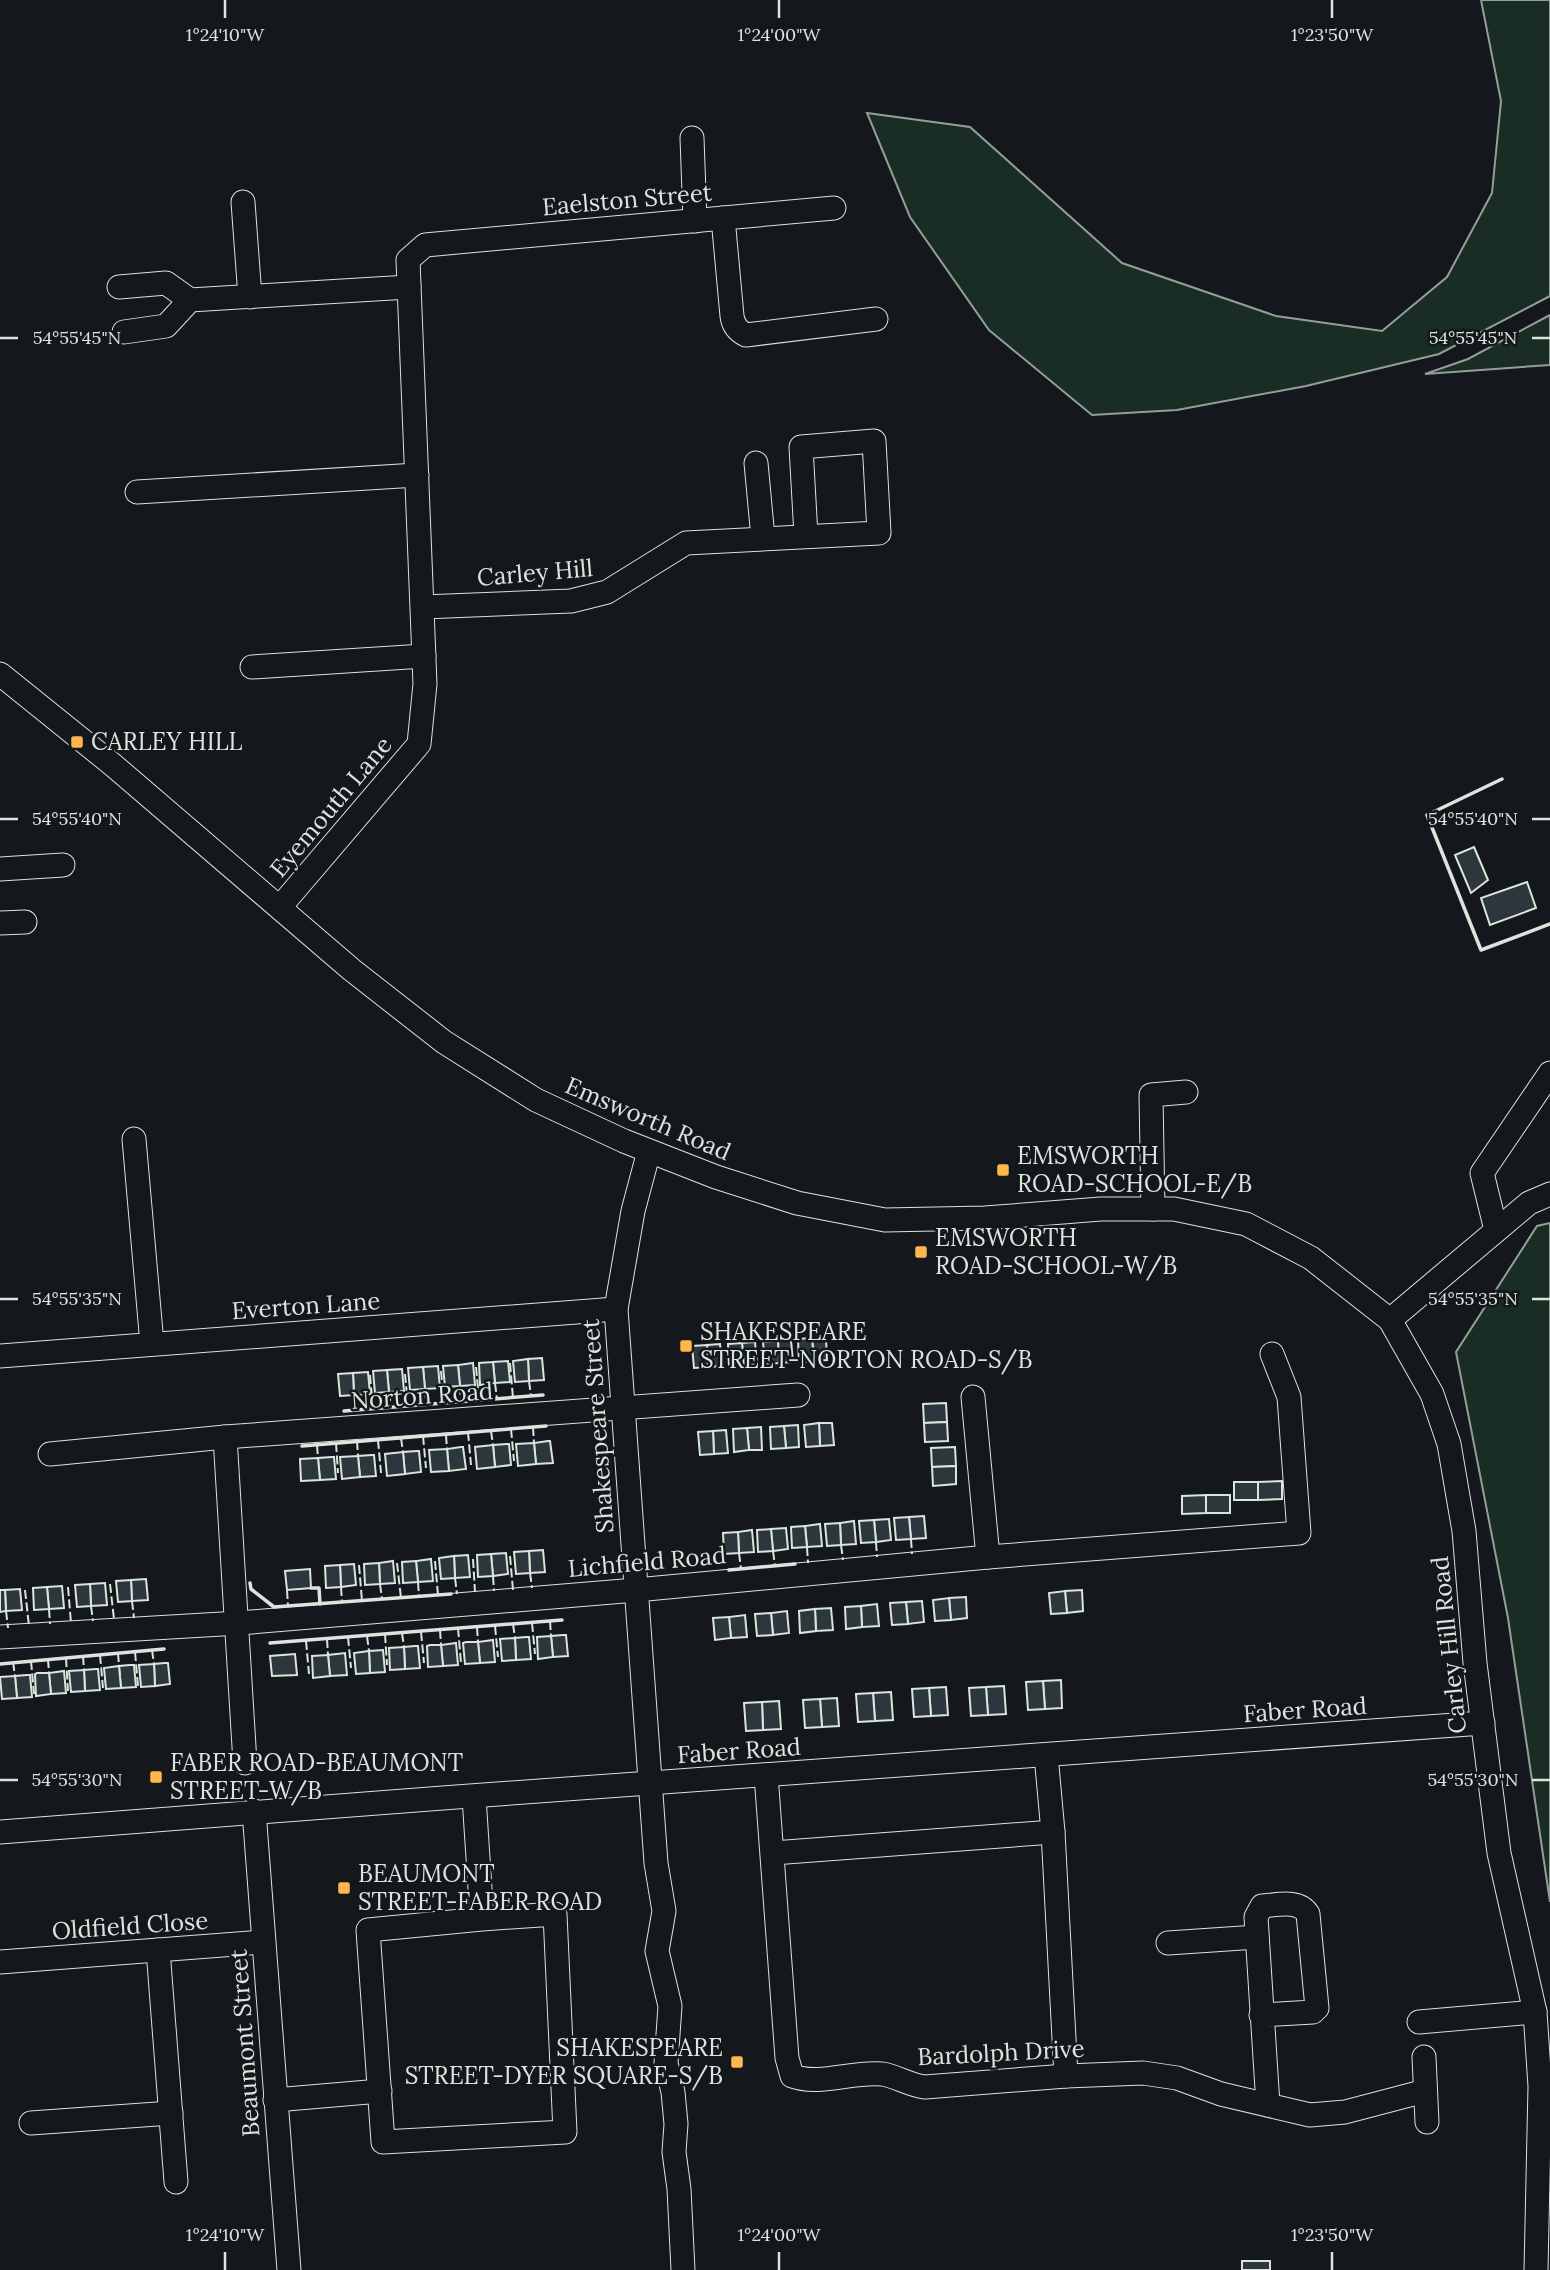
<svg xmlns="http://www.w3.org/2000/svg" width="1550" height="2270" font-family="Lora,serif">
	<rect width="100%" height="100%" fill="#14181c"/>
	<g fill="#1a2d24" stroke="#939e99" stroke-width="2">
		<polygon points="1481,0 1550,0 1550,296 1439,354 1306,386 1177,410 1092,415 989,330 910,217 867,113 970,127 1122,263 1276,316 1382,331 1447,277 1492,193 1501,101"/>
		<polygon points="1550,315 1550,365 1425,374 1468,359"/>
		<polygon points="1550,1223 1550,1902 1508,1618 1456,1352 1537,1226"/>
	</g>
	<g fill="#2c363c" stroke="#d8e6dc" stroke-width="2">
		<polygon points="1474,847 1488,880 1471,893 1455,855"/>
		<polygon points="1527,882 1536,908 1490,925 1481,898"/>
		<polygon points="812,1338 826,1338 827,1360 814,1361"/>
		<polygon points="812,1338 814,1361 799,1362 798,1339"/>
		<polygon points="791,1340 793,1362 779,1363 778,1341"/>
		<polygon points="778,1341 779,1363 765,1364 763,1342"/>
		<polygon points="755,1342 757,1364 744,1365 742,1343"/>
		<polygon points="742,1343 744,1365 729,1366 728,1344"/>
		<polygon points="720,1344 722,1366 708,1367 707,1345"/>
		<polygon points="707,1345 708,1367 694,1368 692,1346"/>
		<polygon points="542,1358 544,1380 529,1381 528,1359"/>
		<polygon points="528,1359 529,1381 515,1382 513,1361"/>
		<polygon points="508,1361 510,1382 495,1383 493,1362"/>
		<polygon points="493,1362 495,1383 480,1385 479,1363"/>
		<polygon points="473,1363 475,1385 460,1386 458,1365"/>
		<polygon points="458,1365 460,1386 445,1387 443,1366"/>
		<polygon points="438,1366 440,1388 425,1389 423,1367"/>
		<polygon points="423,1367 425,1389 410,1390 408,1368"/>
		<polygon points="402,1369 404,1391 389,1392 387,1370"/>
		<polygon points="387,1370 389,1392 375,1393 373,1371"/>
		<polygon points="368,1372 370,1394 354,1395 353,1373"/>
		<polygon points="353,1373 354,1395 340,1396 338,1374"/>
		<polygon points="946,1403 947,1422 924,1423 923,1404"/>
		<polygon points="947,1422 948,1441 925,1442 924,1423"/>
		<polygon points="819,1423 832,1423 834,1445 820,1446"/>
		<polygon points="819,1423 820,1446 806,1447 804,1425"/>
		<polygon points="798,1425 799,1447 786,1448 784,1426"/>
		<polygon points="784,1426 786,1448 771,1449 770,1427"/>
		<polygon points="761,1427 762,1450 749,1450 747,1428"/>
		<polygon points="747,1428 749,1450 734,1452 733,1429"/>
		<polygon points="726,1430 728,1453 714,1454 713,1431"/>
		<polygon points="713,1431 714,1454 700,1455 698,1432"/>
		<polygon points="548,1441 550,1441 553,1463 536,1464 534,1443"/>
		<polygon points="534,1443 536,1464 518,1466 516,1444"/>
		<polygon points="507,1444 509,1444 511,1465 495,1467 493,1445"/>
		<polygon points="493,1445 495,1467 477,1469 475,1447"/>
		<polygon points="461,1447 463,1447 466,1469 449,1471 447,1449"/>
		<polygon points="955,1447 956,1466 932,1467 931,1448"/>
		<polygon points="447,1449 449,1471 431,1472 429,1450"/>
		<polygon points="417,1451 419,1451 421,1472 405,1474 403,1452"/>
		<polygon points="403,1452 405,1474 387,1476 385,1454"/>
		<polygon points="372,1455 374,1455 376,1476 360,1477 358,1456"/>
		<polygon points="358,1456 360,1477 342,1479 340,1457"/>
		<polygon points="332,1457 334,1457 336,1479 320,1480 318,1458"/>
		<polygon points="318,1458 320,1480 301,1481 300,1459"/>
		<polygon points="956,1466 956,1484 933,1486 932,1467"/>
		<polygon points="1282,1481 1282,1499 1258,1500 1258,1482"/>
		<rect x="1234" y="1482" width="24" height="18"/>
		<polygon points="1206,1495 1206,1513 1182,1514 1182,1496"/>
		<rect x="1206" y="1495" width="24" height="18"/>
		<polygon points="924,1516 926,1538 911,1539 909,1517"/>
		<polygon points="909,1517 911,1539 896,1540 894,1518"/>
		<polygon points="889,1519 891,1540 876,1542 874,1520"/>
		<polygon points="874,1520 876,1542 861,1543 859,1521"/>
		<polygon points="854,1521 856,1544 841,1545 840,1523"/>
		<polygon points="840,1523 841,1545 827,1546 825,1524"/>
		<polygon points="820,1524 822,1546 807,1547 805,1526"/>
		<polygon points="805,1526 807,1547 792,1548 791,1527"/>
		<polygon points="786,1528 788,1549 773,1551 771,1529"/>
		<polygon points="771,1529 773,1551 758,1552 757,1530"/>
		<polygon points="752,1530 754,1552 739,1553 738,1532"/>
		<polygon points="738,1532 739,1553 724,1554 723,1533"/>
		<polygon points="543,1550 545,1572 530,1573 529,1551"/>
		<polygon points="529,1551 530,1573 516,1574 514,1552"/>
		<polygon points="506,1553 508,1574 493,1576 491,1554"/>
		<polygon points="491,1554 493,1576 478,1577 477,1555"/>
		<polygon points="468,1555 470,1577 455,1578 454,1556"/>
		<polygon points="454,1556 455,1578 441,1579 439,1558"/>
		<polygon points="431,1559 433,1581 418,1582 416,1561"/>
		<polygon points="393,1561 395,1583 380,1584 379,1563"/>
		<polygon points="416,1561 418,1582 403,1583 402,1562"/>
		<polygon points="379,1563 380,1584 365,1585 364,1564"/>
		<polygon points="354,1564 356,1585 341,1587 340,1565"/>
		<polygon points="340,1565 341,1587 326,1588 325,1566"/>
		<polygon points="310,1569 311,1588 287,1590 285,1571"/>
		<polygon points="146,1579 148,1600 132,1601 131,1580"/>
		<polygon points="131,1580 132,1601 118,1602 116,1581"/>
		<polygon points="105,1583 107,1605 91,1606 90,1584"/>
		<polygon points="90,1584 91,1606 77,1607 75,1585"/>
		<polygon points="62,1586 64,1608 49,1609 47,1587"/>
		<polygon points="47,1587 49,1609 34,1610 33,1588"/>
		<polygon points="20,1589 22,1610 6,1611 5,1590"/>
		<polygon points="0,1590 5,1590 6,1611 0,1612"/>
		<polygon points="1082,1590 1083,1611 1067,1613 1065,1591"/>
		<polygon points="1065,1591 1067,1613 1051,1614 1049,1593"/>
		<polygon points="966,1597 967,1618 951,1620 949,1598"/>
		<polygon points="949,1598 951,1620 935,1621 933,1600"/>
		<polygon points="922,1601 924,1622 908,1624 906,1602"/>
		<polygon points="906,1602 908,1624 892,1625 890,1603"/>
		<polygon points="877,1604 879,1626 862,1627 861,1606"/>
		<polygon points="861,1606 862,1627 846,1629 845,1607"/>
		<polygon points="831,1608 833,1630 816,1631 815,1609"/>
		<polygon points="815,1609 816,1631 800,1633 799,1611"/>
		<polygon points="787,1611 789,1633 773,1635 771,1613"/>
		<polygon points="771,1613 773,1635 757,1636 755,1614"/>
		<polygon points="745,1615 747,1637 731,1638 729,1617"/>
		<polygon points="729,1617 731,1638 715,1640 713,1618"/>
		<polygon points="563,1635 566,1635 568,1656 553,1657 551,1636"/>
		<polygon points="551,1636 553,1657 538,1659 537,1637"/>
		<polygon points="526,1637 529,1637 531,1659 516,1660 515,1638"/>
		<polygon points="515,1638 516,1660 502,1661 500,1639"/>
		<polygon points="493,1640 495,1662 480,1663 478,1642"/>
		<polygon points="466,1642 478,1642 480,1663 465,1664 463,1643"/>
		<polygon points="456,1643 458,1665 443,1666 441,1645"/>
		<polygon points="430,1645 441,1645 443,1666 428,1667 427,1646"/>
		<polygon points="415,1646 418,1646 420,1668 405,1669 404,1647"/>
		<polygon points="404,1647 405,1669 390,1670 389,1648"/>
		<polygon points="383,1650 385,1672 370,1673 369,1651"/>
		<polygon points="369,1651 370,1673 356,1674 354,1653"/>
		<polygon points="345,1653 347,1675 330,1676 328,1655"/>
		<polygon points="295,1654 297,1675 272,1676 270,1656"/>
		<polygon points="328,1655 330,1676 313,1678 312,1656"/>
		<polygon points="165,1663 168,1663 170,1684 155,1686 154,1664"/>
		<polygon points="154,1664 155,1686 141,1687 139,1665"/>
		<polygon points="130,1665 134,1665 136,1687 121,1688 119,1666"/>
		<polygon points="119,1666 121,1688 106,1689 104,1668"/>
		<polygon points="96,1669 98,1669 100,1690 85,1691 84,1670"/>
		<polygon points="84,1670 85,1691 71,1692 69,1671"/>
		<polygon points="64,1671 66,1693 51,1694 49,1673"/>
		<polygon points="37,1673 49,1673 51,1694 36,1696 35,1674"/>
		<polygon points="27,1675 30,1675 32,1697 17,1698 15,1676"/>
		<polygon points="15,1676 17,1698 2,1699 0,1677"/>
		<polygon points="1061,1680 1062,1708 1045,1709 1043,1681"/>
		<polygon points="1043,1681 1045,1709 1028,1710 1026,1682"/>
		<polygon points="1004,1686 1006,1714 988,1715 986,1687"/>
		<polygon points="946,1687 948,1715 931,1716 929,1688"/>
		<polygon points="986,1687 988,1715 971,1716 969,1688"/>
		<polygon points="929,1688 931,1716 914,1717 912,1689"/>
		<polygon points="891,1692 893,1720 875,1721 873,1693"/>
		<polygon points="873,1693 875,1721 858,1722 856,1694"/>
		<polygon points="837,1698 839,1726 822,1727 820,1699"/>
		<polygon points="820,1699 822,1727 805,1728 803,1700"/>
		<polygon points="779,1701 781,1729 763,1730 762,1702"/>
		<polygon points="762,1702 763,1730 746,1731 744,1703"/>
		<rect x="1242" y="2261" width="28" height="9"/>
	</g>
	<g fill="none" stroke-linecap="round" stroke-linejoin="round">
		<defs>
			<g id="minor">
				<polyline points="692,138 695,221"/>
				<polyline points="243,202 250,297"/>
				<path d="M723,218L732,316C733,325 738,331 746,335L876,319"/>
				<polyline points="119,287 166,283 190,300"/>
				<polyline points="124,332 166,326 190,300 409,287"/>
				<polyline points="756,463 763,538"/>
				<polyline points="137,492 417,475"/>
				<polyline points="423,607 571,601 607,592 686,543 879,533 874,441 801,447 806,536"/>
				<polyline points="252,667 424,656"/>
				<polyline points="0,674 113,765 352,970 444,1042 536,1100 624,1141 716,1177 797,1203 885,1220 985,1218 1101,1209 1174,1209 1246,1224 1311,1258 1390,1320 1432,1394 1449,1444 1464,1531 1475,1663 1499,1853 1535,2012 1540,2086 1536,2270"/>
				<polyline points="0,869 63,865"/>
				<polyline points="280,907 419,744 425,684 408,260 425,245 834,208"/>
				<polyline points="0,923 25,922"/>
				<polyline points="134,1139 152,1344"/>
				<polyline points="649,1151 633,1211 616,1309 656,1863 664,1911 657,1951 670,2006 666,2063 673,2092 676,2124 674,2152 679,2189 683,2270"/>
				<polyline points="1153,1209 1151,1095 1186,1092"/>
				<polyline points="1496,1230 1482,1173 1550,1073"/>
				<polyline points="1390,1320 1529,1203 1550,1194"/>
				<polyline points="0,1356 616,1309"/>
				<polyline points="973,1397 988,1557"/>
				<polyline points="225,1437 245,1763"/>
				<polyline points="50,1454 225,1437 798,1395"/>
				<polyline points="0,1637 239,1623 636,1590 988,1557 1299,1533 1289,1397 1272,1354"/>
				<polyline points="1046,1755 1053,1832 1066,2076"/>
				<path d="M766,1775L787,2058L792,2076C820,2086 852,2071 882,2074C896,2076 909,2085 925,2087L1066,2076L1143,2073L1177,2078L1221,2094L1310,2115L1345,2112L1425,2091"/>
				<polyline points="474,1797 482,1919 555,1914 565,2132 383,2142 368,1930 482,1919"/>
				<polyline points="254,1811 289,2270"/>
				<path d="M0,1832C494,1792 988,1760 1483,1723"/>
				<polyline points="773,1853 1053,1832"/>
				<polyline points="1168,1943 1257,1937"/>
				<polyline points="158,1950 176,2182"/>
				<polyline points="0,1962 263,1942"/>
				<path d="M1261,2015L1313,2012L1317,2008L1308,1914C1299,1899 1277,1905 1262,1906L1256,1917L1268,2105"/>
				<polyline points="1419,2022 1535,2012"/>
				<polyline points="1424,2057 1427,2122"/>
				<polyline points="275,2100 380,2091"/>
				<polyline points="31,2123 171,2113"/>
			</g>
		</defs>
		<use href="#minor" stroke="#d8e6dc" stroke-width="25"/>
		<use href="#minor" stroke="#14181c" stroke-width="23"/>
		<g stroke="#d8e6dc" stroke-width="2" stroke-dasharray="9 3.5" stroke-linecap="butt">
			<polyline points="510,1363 513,1398"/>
			<polyline points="476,1367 479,1400"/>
			<polyline points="441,1371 444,1403"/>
			<polyline points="405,1374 408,1406"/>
			<polyline points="370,1375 373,1409"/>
			<polyline points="529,1381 531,1396"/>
			<polyline points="495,1383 497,1399"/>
			<polyline points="460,1386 461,1402"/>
			<polyline points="425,1389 426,1404"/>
			<polyline points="389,1392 391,1407"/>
			<polyline points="354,1395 356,1410"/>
			<polyline points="533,1427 534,1443"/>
			<polyline points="511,1429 514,1461"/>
			<polyline points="491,1431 493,1445"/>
			<polyline points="468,1432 471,1465"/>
			<polyline points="446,1435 447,1449"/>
			<polyline points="423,1436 426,1468"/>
			<polyline points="401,1438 403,1452"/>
			<polyline points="378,1440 381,1473"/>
			<polyline points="357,1441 358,1456"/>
			<polyline points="336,1443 338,1473"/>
			<polyline points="317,1445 318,1458"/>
			<polyline points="911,1539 912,1554"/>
			<polyline points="876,1542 877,1557"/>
			<polyline points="841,1545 843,1560"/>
			<polyline points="807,1547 808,1563"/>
			<polyline points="773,1551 775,1566"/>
			<polyline points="739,1553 741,1569"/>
			<polyline points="510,1556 513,1590"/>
			<polyline points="473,1559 475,1592"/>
			<polyline points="435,1561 438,1595"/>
			<polyline points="397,1563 401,1598"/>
			<polyline points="359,1565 362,1601"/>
			<polyline points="530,1573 532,1588"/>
			<polyline points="493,1576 494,1591"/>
			<polyline points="455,1578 457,1594"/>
			<polyline points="418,1582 419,1597"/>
			<polyline points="110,1584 114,1619"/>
			<polyline points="380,1584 382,1599"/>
			<polyline points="68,1587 71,1623"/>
			<polyline points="341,1587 342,1602"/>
			<polyline points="25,1590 29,1626"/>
			<polyline points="287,1590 288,1606"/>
			<polyline points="132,1601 134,1618"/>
			<polyline points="91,1606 93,1621"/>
			<polyline points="49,1609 50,1624"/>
			<polyline points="6,1611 8,1628"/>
			<polyline points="550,1621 551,1636"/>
			<polyline points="532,1623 535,1654"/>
			<polyline points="513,1624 515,1638"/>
			<polyline points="495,1626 498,1657"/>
			<polyline points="477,1627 478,1642"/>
			<polyline points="458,1628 461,1663"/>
			<polyline points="440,1630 441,1645"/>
			<polyline points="421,1632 424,1663"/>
			<polyline points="402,1633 404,1647"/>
			<polyline points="385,1634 387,1665"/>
			<polyline points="367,1636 369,1651"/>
			<polyline points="348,1637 351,1668"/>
			<polyline points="327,1639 328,1655"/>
			<polyline points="306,1641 309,1674"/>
			<polyline points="152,1650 154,1664"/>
			<polyline points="135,1652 138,1686"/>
			<polyline points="118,1653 119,1666"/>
			<polyline points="100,1655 103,1688"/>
			<polyline points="83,1656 84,1670"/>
			<polyline points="66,1658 68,1691"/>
			<polyline points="48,1659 49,1673"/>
			<polyline points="31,1661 34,1694"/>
			<polyline points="13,1662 15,1676"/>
		</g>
		<g stroke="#d8e6dc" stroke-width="3.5">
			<polyline points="1502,779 1427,815 1481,950 1550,924"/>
			<polyline points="344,1411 543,1395"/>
			<polyline points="302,1446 546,1426"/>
			<polyline points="729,1570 795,1564"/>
			<polyline points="250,1583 251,1589 274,1607 451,1594"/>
			<polyline points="311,1588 319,1588 320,1604"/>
			<polyline points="270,1643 562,1620"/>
			<polyline points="0,1664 164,1649"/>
		</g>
	</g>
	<path fill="none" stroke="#d8e6dc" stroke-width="2.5" d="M225,0V18M779,0V18M1332,0V18M0,338H18M1532,338H1550M0,819H18M1532,819H1550M0,1299H18M1532,1299H1550M0,1780H18M1532,1780H1550M225,2252V2270M779,2252V2270M1332,2252V2270"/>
	<g fill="#ffb74d" stroke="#14181c" stroke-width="2.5">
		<rect x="70" y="735" width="14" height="14" rx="3.5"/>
		<rect x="996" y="1163" width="14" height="14" rx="3.5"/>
		<rect x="914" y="1245" width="14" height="14" rx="3.5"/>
		<rect x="679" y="1339" width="14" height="14" rx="3.5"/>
		<rect x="149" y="1770" width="14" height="14" rx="3.5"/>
		<rect x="337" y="1881" width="14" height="14" rx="3.5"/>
		<rect x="730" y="2055" width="14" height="14" rx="3.5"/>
	</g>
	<g text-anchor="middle" stroke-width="5" stroke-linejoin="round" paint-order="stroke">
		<g font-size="24" fill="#d8e6dc" stroke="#14181c">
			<text transform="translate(627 200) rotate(-5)" y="8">Eaelston Street</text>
			<text transform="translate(535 573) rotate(-5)" y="8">Carley Hill</text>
			<text transform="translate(331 807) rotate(-50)" y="8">Eyemouth Lane</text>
			<text transform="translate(648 1119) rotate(23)" y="8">Emsworth Road</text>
			<text transform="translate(306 1306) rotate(-4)" y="8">Everton Lane</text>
			<text transform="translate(422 1396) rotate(-4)" y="8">Norton Road</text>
			<text transform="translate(598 1426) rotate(-94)" y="8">Shakespeare Street</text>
			<text transform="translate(647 1562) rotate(-5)" y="8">Lichfield Road</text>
			<text transform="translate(1449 1645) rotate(-96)" y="8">Carley Hill Road</text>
			<text transform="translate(1305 1710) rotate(-4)" y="8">Faber Road</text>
			<text transform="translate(739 1751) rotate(-4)" y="8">Faber Road</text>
			<text transform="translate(130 1926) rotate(-4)" y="8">Oldfield Close</text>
			<text transform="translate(245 2043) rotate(-94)" y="8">Beaumont Street</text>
			<text transform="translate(1001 2053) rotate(-3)" y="8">Bardolph Drive</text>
		</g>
		<g font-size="24" fill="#d8e6dc" stroke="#14181c" text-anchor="start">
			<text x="91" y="750">CARLEY HILL</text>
			<text x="1017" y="1164">EMSWORTH<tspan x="1017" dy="28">ROAD-SCHOOL-E/B</tspan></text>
			<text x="935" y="1246">EMSWORTH<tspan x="935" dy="28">ROAD-SCHOOL-W/B</tspan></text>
			<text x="700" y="1340">SHAKESPEARE<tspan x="700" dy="28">STREET-NORTON ROAD-S/B</tspan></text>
			<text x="170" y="1771">FABER ROAD-BEAUMONT<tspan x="170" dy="28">STREET-W/B</tspan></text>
			<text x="358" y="1882">BEAUMONT<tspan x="358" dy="28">STREET-FABER ROAD</tspan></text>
			<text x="723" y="2056" text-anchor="end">SHAKESPEARE<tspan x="723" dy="28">STREET-DYER SQUARE-S/B</tspan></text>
		</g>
	</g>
	<g font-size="18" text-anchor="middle" fill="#d8e6dc" stroke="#14181c" stroke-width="5" stroke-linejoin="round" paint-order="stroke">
		<text x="225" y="41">1°24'10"W</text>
		<text x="779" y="41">1°24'00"W</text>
		<text x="1332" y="41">1°23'50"W</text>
		<text x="77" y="344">54°55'45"N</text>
		<text x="1473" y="344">54°55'45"N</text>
		<text x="77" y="825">54°55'40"N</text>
		<text x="1473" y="825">54°55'40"N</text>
		<text x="77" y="1305">54°55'35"N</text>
		<text x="1473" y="1305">54°55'35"N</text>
		<text x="77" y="1786">54°55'30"N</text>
		<text x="1473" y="1786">54°55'30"N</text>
		<text x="225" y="2241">1°24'10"W</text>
		<text x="779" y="2241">1°24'00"W</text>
		<text x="1332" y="2241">1°23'50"W</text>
	</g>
</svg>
